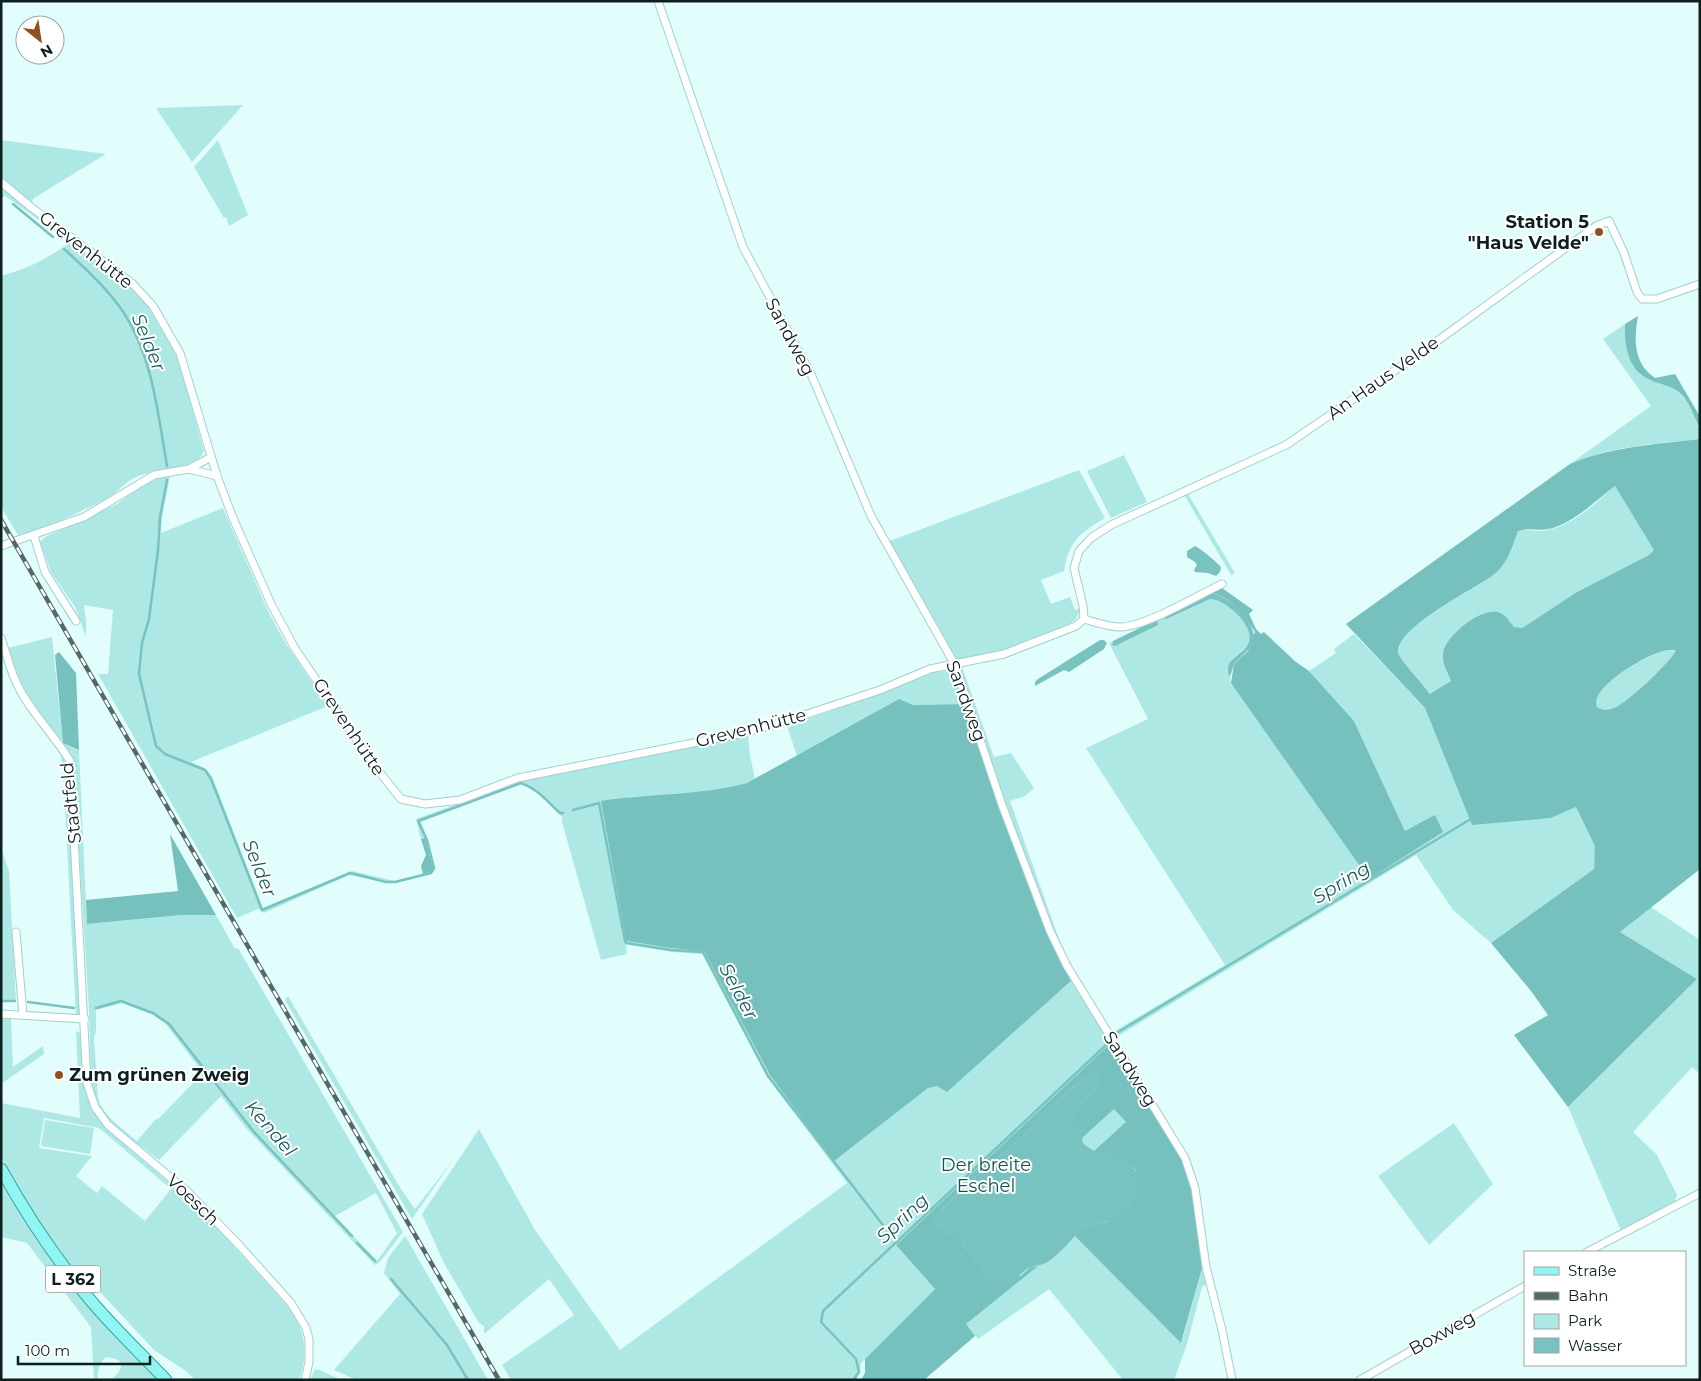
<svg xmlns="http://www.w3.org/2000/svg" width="1701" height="1381" font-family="Montserrat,sans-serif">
	<rect width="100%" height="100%" fill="#e1fefc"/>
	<g fill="#aee8e5" fill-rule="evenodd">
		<polygon points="243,105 192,162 156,108"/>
		<polygon points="1,140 106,154 34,198 32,202 1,177"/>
		<polygon points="218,140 248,215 229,226 226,217 224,218 194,167"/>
		<path d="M1,187L102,263L127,284L147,305L177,356L204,451C198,469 154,470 138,476C126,481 118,492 107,498C78,514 49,526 18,535L1,507V276C26,269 50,258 70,242L1,193Z"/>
		<path d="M1625,324C1624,345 1628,370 1649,380C1656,383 1665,383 1671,387C1688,396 1700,421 1700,439C1657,444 1609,446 1570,464L1651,406L1603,339Z"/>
		<polygon points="1124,455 1147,502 1111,518 1087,471"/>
		<path d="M1079,470L1105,518C1080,533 1069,541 1064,571L1041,580L1051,604L1070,597L1075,610L1080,608C1078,618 1075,621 1066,626L998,652L957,661L953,656L887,542Z"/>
		<path d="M165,476H170L162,518L161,533L223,508L267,609L284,641L328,706L191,762L206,769L212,776L263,908L352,871L395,881L430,872L424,838L421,839L416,819L517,782L635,757L748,736L750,755L755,779C719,798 667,795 628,797L626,941L670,948L704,950L770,1075L925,1087L1073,979L1112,1042L1107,1048L1176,1158L1182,1342L1203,1265L1207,1284L1202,1287L1187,1344L1174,1380H1123L1049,1289L978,1339L903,1251L896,1245L935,1289L861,1363L860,1373L856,1380H511L502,1365L574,1315L549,1279L484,1334V1326L479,1323L444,1263L422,1214L479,1129L535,1230L620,1350L847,1183L767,1077L702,954L672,952L626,944L627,954L601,960L562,822V817L532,788L521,784L421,822L427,838L435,869L431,874L396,883H389L349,875L264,913L258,909L237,918L98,674H108L113,610L84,605L86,621V637L75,607L51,572L40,542L45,537L117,504L144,484Z"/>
		<path d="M1615,486L1655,550L1649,555L1577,592L1522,628L1514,627L1505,616L1444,665L1451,681L1431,694L1400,658C1386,629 1478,590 1494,574C1509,561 1512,549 1518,531L1520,529C1527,530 1534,531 1540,531C1569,530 1595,503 1615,486Z"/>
		<polygon points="1188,494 1235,573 1231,575 1185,496"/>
		<path d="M1210,599C1224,599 1254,625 1250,640C1247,651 1232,654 1230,664C1228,671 1230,676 1231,683L1405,831L1354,721L1309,671L1336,653L1334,649L1354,634L1425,708L1472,824L1551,818L1576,807L1596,846L1594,869L1491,943L1453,910L1416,855L1115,1038L1112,1033L1113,1032L1225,965L1086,748L1148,719L1109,643L1113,641L1112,645L1166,615L1164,618L1166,620Z"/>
		<path d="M52,637L63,743L79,750L87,924L181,915H216L235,949L238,948L403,1232L379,1263L375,1265L246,1128L221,1096L159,1160L123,1133L106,1117L94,1094L91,1083L89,1010L74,771C68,743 51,731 35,709C22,690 16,669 8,648ZM122,1003L153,1015L165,1023L203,1073L159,1118L155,1120L137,1141C123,1129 103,1116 98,1098L94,1038L96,1031V1010ZM376,1193L397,1233L377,1261L335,1216Z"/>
		<path d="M1676,650C1671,663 1629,702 1616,707C1609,710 1603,711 1597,707C1589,688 1642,659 1657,653C1663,650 1670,651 1676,650Z"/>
		<polygon points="962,667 994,757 1011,753 1034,788 1025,796 1010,801 1065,956 1040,901 1004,802 960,670"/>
		<polygon points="946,671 954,671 965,704 913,705 899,699 797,756 787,726 866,699 935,672"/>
		<polygon points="60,750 65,758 67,769 81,1011 81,1013 76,1016 63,770"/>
		<polygon points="1,848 9,871 16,1002 1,1002"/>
		<polygon points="1651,907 1700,940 1700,1074 1692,1067 1633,1132 1657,1155 1677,1195 1674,1204 1621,1231 1568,1107 1697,979 1620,932"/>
		<polygon points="288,996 399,1186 415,1209 453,1160 412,1219 285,1000"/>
		<polygon points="1,1018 11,1018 13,1067 43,1046 44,1054 1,1084"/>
		<path d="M76,1031L82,1034L84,1085L87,1098L98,1119L115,1136L202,1211L292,1311C306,1336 308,1353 299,1380H195L186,1371L154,1350L89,1280V1290L56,1246L28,1204L1,1158V1103L80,1118ZM44,1118L99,1128L171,1189L145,1221L102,1186L97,1193L76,1176L92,1156L39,1148Z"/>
		<polygon points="45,1120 94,1128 90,1154 41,1146"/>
		<polygon points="1454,1123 1493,1184 1429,1245 1378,1176"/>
		<path d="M1,1175L89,1307L114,1336L157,1380H111C124,1369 127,1359 106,1357C99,1363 98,1370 98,1380H94L91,1327L27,1243L1,1237Z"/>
		<polygon points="405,1236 407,1239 488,1380 357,1380 334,1370 400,1294 384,1273 388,1258"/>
		<polygon points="315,1369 319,1370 342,1380 310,1380"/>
	</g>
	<g fill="#76c1bd" fill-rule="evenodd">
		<path d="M1638,316C1634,339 1633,363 1655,378L1675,374L1699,415L1700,429C1695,418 1690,404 1682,395C1673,385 1661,385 1650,380C1628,371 1624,345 1625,324Z"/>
		<path d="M1700,439V869L1620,932L1697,979L1568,1107L1514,1035L1548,1015L1531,991L1491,943L1594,869L1595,846L1576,807L1551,818L1472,825L1425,708L1346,624L1570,464C1608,447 1658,444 1700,439ZM1615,486L1654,550L1649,555L1577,592L1522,628L1514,627C1510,622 1506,615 1500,613C1483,605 1443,637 1443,655C1442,664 1448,673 1451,681L1430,694C1425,686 1401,661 1399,655C1390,630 1475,589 1492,576C1508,564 1512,548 1518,531C1529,527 1541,532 1553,528C1577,520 1595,501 1615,486ZM1676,650C1672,661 1628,702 1616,707C1609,710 1603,711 1597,707C1589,688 1645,656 1660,652C1665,650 1671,650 1676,650Z"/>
		<path d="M1222,588L1253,610L1249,614L1256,629L1261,634L1264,632L1296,662L1309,671L1354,721L1405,831L1435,815L1443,832L1369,879L1231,683L1234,664L1248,651L1255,632C1245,616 1232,598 1212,593Z"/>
		<polygon points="59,652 76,673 79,750 63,743 55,655"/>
		<path d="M899,699L913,705L965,704L1019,858L1073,979L947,1092L937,1086L928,1088L834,1161L770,1075L704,951L670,948L626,941L601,801C650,793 699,796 747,783Z"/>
		<polygon points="170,834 216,915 181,915 87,924 86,900 178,891"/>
		<polygon points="425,838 433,868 430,872 423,874 421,866 426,855 421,839"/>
		<path d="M1112,1042L1182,1159L1189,1181L1194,1200L1203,1265L1181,1343L1075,1236L1081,1228L1107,1222L1136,1170C1127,1163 1118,1155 1106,1154C1101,1153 1098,1154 1093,1152L1126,1122L1114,1109L1082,1138L1083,1133L1074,1123L1073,1114L1100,1083L1090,1073L1043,1113L1024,1135L963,1187L942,1209L932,1222L958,1240L971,1254L987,1280L1021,1276L1031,1267L1038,1266L966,1324L975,1336L924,1380H861L865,1373V1359L935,1289L896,1245Z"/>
	</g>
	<g fill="#78c3c0">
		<path d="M1195,546C1200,548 1217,562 1221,567L1220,572L1216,576L1208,573L1195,572L1194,570L1197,565L1195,562L1187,557V551Z"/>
		<path d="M1212,593C1233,599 1255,621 1255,643L1234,664L1230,677C1221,658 1244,656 1249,642C1255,626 1225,599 1210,599L1165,620L1166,615Z"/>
		<polygon points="1154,621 1158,622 1158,625 1115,646 1112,645 1113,641"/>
		<polygon points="1100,640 1104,640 1107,643 1104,649 1069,672 1064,670 1035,686 1035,682 1038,679"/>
		<path d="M1094,1071L1100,1075V1083L1073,1114L1075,1123L1083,1133L1082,1142C1099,1159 1108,1149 1124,1160C1134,1167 1139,1173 1138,1186C1135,1218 1107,1222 1081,1228C1072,1240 1061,1252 1049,1261C1044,1265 1037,1265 1031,1267C1020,1272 1012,1286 999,1287C987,1288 978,1266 973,1257C963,1242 946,1232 932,1222L934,1218L963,1187L1024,1135L1043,1113L1090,1073Z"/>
	</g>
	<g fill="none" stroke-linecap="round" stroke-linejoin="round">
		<g stroke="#78c3c0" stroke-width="2.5">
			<polyline points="1,195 2,196"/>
			<polyline points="13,204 53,237"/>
			<path d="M64,249C85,268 108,289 124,313C153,358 158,415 167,466"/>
			<path d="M167,480L160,517L158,550L149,619L142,643L139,674L156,746L165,754L205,770L211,779L262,910L350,873L386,882H395L431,873L434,868L427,840L418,821L521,783C538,789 547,801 560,813H563"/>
			<polyline points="573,810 599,803 625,941 626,943 671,950 703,952 768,1076 896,1242"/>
			<polyline points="1,1001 15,1001"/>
			<polyline points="28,1002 74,1008"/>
			<polyline points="96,1008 121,1001 153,1013 169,1024 254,1132 352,1236"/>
			<polyline points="1115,1034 1580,753"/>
			<polyline points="357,1243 375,1261"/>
			<polyline points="391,1279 447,1345 468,1380"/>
			<polyline points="853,1380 859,1372 856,1359 821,1322 823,1311 1106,1045"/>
		</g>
		<defs>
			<g id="street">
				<polyline points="658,1 743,247 811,374 871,516 955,665 1002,805 1050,931 1067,966 1185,1158 1195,1188 1206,1267 1222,1330 1232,1380"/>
				<polyline points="1,182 31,207 133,284 153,306 180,353 217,476 233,518 271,604 294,647 373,764 401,799 425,804 460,800 518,778 743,733 780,723 880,690 930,669 1004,654 1076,626 1084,619 1083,606 1074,568 1079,551 1091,538 1111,525 1286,445 1422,352 1596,226 1609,221 1624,253 1637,292 1642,299 1657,299 1700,284"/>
				<polyline points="189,469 217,476"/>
				<polyline points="34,536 45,572 76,621"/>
				<polyline points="1,546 84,517 154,475 189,469 211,457"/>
				<path d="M1084,619C1095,622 1111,628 1122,627C1149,625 1196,596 1222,584"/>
				<path d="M1,638C7,655 11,675 20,690C34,716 55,736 70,761L87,1083L95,1107L108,1125L189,1193L240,1246L291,1303L306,1328L309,1339V1362L305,1380"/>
				<polyline points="16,932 23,1015"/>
				<polyline points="1,1014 85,1019"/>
				<polyline points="1587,1252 1700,1193"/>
				<polyline points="1360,1380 1525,1286"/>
			</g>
			<path id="primary" d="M1,1169C27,1216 57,1261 92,1302C115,1329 141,1354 166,1380"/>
		</defs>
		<use href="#street" stroke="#a1d0ce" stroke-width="9"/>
		<use href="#primary" stroke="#33a6a2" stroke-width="13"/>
		<use href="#street" stroke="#fff" stroke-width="7"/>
		<use href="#primary" stroke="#91f5f2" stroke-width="11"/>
		<defs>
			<polyline id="rail" points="1,520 499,1380"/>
		</defs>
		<use href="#rail" stroke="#536968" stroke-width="4.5"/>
		<use href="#rail" stroke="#fff" stroke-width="2.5" stroke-dasharray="8" stroke-linecap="butt"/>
	</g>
	<g fill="#91501a" stroke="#fff" stroke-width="2">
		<circle cx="1599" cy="232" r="5"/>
		<circle cx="59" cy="1075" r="5"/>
	</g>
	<g text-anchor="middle" stroke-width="4" stroke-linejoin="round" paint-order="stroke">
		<rect fill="#fff" stroke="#566362" stroke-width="1" x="45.5" y="1265.5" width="55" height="27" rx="4"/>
		<g font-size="16" font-weight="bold" fill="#0d201f">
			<text x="73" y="1285">L 362</text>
		</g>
		<g font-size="18" font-weight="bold" fill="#0d201f" stroke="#fff" text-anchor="end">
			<text x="1589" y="228">Station 5<tspan x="1589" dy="21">"Haus Velde"</tspan></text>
			<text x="69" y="1081" text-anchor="start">Zum grünen Zweig</text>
		</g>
		<g font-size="18" fill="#0d201f" stroke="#fff">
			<text transform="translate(86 250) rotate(38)" y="6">Grevenhütte</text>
			<text transform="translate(790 337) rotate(62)" y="6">Sandweg</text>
			<text transform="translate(1383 378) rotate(-35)" y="6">An Haus Velde</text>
			<text transform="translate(966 701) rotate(70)" y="6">Sandweg</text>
			<text transform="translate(349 727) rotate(56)" y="6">Grevenhütte</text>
			<text transform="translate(751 728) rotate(-14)" y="6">Grevenhütte</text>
			<text transform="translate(71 803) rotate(-96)" y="6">Stadtfeld</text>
			<text transform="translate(1130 1069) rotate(58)" y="6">Sandweg</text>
			<text transform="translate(193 1200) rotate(44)" y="6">Voesch</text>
			<text transform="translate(1442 1333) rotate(-29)" y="6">Boxweg</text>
		</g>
		<g font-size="18" fill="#125452" stroke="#fff">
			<text x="986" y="1171">Der breite<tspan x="986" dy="21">Eschel</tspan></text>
		</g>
		<g font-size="19" font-style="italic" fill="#1e5d5b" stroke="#fff">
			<text transform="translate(149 342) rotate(68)" y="7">Selder</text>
			<text transform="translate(260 868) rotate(68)" y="7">Selder</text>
			<text transform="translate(1341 882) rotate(-31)" y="7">Spring</text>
			<text transform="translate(739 991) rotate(62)" y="7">Selder</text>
			<text transform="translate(271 1128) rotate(49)" y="7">Kendel</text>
			<text transform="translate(902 1218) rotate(-43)" y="7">Spring</text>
		</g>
	</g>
	<rect width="1701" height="1381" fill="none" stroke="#0d201f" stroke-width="5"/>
	<rect x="1524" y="1251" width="162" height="115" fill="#ffffff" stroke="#9ea6a5"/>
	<rect x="1534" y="1267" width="25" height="8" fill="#91f5f2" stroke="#9ea6a5"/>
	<text x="1568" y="1276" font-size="15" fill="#0d201f">Straße</text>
	<rect x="1534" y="1292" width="25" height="8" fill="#536968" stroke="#9ea6a5"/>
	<text x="1568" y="1301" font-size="15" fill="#0d201f">Bahn</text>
	<rect x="1534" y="1314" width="25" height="15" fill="#aee8e5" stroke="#9ea6a5"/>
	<text x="1568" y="1326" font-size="15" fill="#0d201f">Park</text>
	<rect x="1534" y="1338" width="25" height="15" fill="#78c3c0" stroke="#9ea6a5"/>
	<text x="1568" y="1351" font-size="15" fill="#0d201f">Wasser</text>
	<g transform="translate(40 40) rotate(150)"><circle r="24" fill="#ffffff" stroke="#9ea6a5"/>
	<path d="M0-4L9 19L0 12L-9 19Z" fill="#91501a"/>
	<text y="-8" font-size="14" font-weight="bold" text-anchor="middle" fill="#0d201f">N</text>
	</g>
	<path d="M18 1356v8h132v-8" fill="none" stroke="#0d201f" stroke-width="2.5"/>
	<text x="25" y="1356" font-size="15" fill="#0d201f" stroke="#ffffff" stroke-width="4" paint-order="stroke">100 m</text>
</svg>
